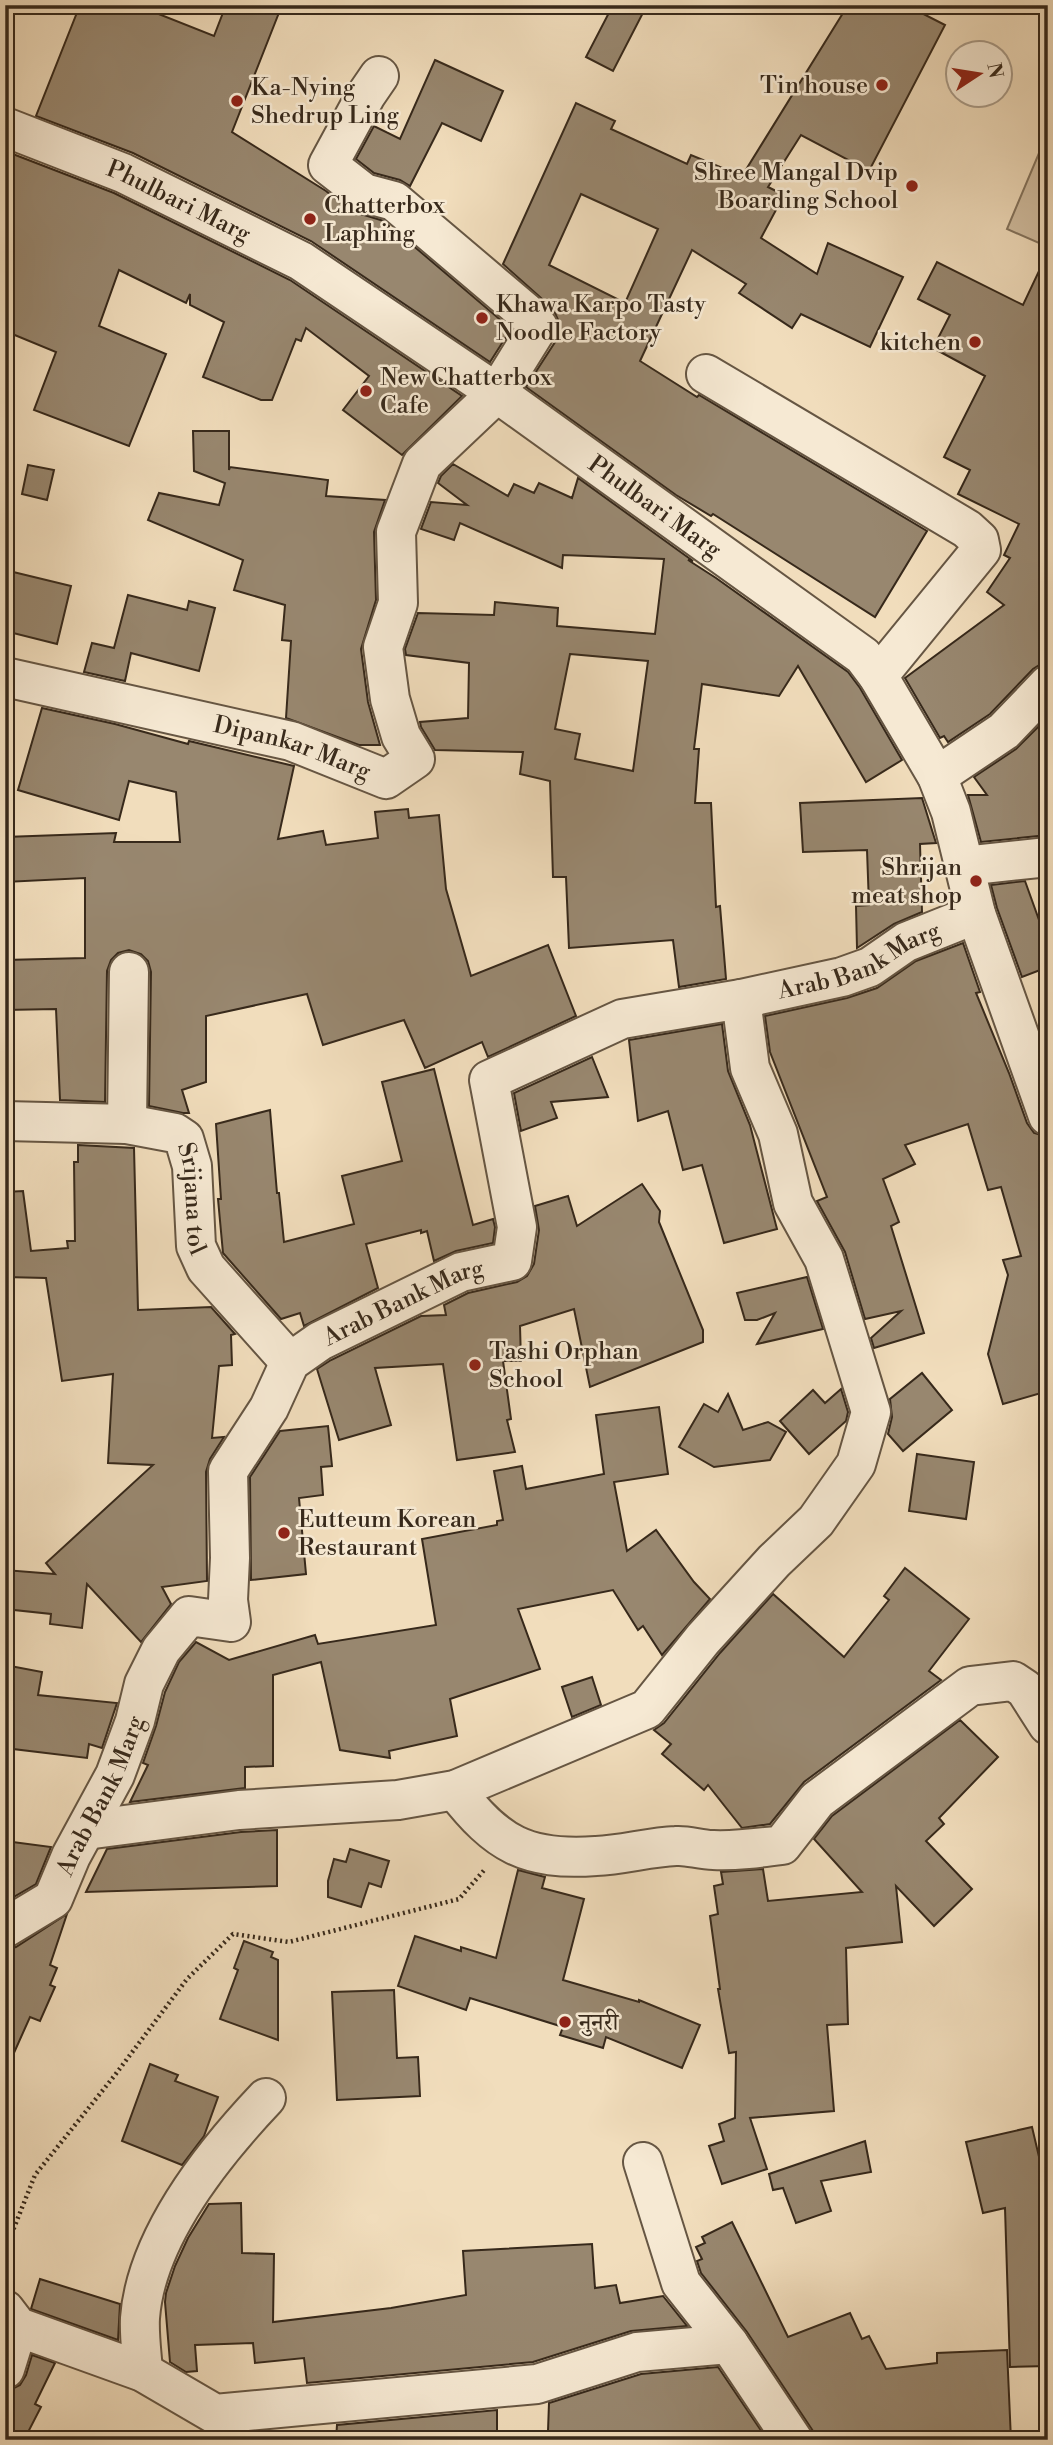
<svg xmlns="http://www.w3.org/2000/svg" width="1053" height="2445" font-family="'Libre Bodoni','Noto Serif Devanagari',serif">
	<rect width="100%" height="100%" fill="#f1ddbc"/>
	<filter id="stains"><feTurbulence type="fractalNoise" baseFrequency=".00286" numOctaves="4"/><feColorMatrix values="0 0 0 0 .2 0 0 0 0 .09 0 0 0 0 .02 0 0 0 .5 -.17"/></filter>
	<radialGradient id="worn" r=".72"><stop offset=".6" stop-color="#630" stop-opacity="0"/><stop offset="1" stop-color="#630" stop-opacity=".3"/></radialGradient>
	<polygon fill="#d1bea1" stroke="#84745e" stroke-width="2" points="1042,146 1048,148 1048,224 1039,243 1007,229"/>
	<g fill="#98876f" stroke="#37291b" stroke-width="2" fill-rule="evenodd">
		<polygon points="80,5 136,5 214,36 226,5 282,5 232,132 326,191 351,211 384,221 389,226 388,228 403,237 510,328 511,329 490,362 311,241 133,153 36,116"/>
		<polygon points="613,5 647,5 613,71 586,57"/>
		<path d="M848,5H906L945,25L869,171L801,135L768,187L784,195L761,238L817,274L828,243L903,277L870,347L801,314L792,328L739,293L746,284L692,250L640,361L697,397L699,395L927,531L875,617L713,514L711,516L676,495L526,387L557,339L560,324L555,313L541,298L503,264L576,103L615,121L611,129L687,164L691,155L742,176ZM581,194L658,229L625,303L549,265Z"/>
		<polygon points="435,60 503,91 481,141 442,123 410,186 400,180 374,173 356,159 374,126 400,139"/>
		<polygon points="5,151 114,193 290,280 462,396 402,455 343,410 369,376 306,328 301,341 296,339 272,400 261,400 203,377 224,322 190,305 190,294 186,303 119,270 99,326 166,354 129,446 34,410 56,352 5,331"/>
		<polygon points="1048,252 1048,664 1041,664 1033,669 990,714 948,742 944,736 940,738 905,678 1004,605 987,592 1010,558 1004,555 1019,524 958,494 970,470 944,457 985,376 933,348 950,315 918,299 937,262 1023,305"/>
		<polygon points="193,431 229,431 229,470 230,467 328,480 326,496 385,500 374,532 376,600 361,649 368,702 380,745 359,745 286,718 291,641 282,640 285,605 234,590 243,560 148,520 159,493 219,505 225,483 194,471"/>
		<path d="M453,464L508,496L514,484L534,493L539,483L572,498L578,478L693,561L688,560L716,578L848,672L860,688L902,760L866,782L798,666L779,696L702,684L694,749H699L695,803H711L716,907L720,906L726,979L679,987L673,940L569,948L566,877H553L550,781L520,774L523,752L435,750L421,727L420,722L468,718L469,663L406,655L405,649L418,613L494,615L495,602L558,608L557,626L655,634L664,559L563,555L562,568L460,523L454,540L421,529L431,502L467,505L438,483L441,476ZM570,654L648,661L633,771L575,759L580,734L555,729Z"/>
		<polygon points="28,465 54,470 47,500 22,494"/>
		<polygon points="5,570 71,586 57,644 5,631"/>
		<polygon points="128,595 187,610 189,601 215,608 199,671 131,653 125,681 84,672 92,643 114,648"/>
		<polygon points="42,708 115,724 188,744 189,741 294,766 278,839 323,831 326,845 378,838 375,812 408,809 409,818 439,815 446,889 471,976 548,945 576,1016 488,1057 482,1042 425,1068 404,1020 323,1045 307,994 206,1016 206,1082 182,1090 189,1113 183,1113 149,1106 151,972 148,961 141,954 129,950 118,953 111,960 107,971 105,1102 60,1100 56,1009 5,1010 5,960 85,958 85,878 5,882 5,837 116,833 114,842 180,842 176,792 129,781 119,820 18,790"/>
		<polygon points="1048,717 1048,835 981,842 968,795 987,795 974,777 1016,749"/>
		<polygon points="922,798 936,843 920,844 922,912 894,924 857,948 856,906 869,905 867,850 803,852 800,803"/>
		<polygon points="1025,881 1048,945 1048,967 1022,977 997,908 991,885"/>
		<polygon points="963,943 980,992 976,993 1009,1073 1027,1123 1034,1133 1048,1137 1048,1391 1003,1404 988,1354 1008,1275 1003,1260 1021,1256 1001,1187 988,1190 968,1124 905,1145 915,1164 883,1179 899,1222 891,1226 924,1333 874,1348 871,1338 901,1311 865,1319 845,1252 817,1201 827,1197 770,1052 765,1016 847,998 877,988 916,961"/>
		<polygon points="722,1024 728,1071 750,1125 777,1229 724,1243 702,1165 683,1170 668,1111 638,1121 629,1040"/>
		<polygon points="592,1057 608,1097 551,1102 557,1118 521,1131 514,1093"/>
		<polygon points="434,1069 473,1225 493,1219 495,1227 493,1243 456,1251 434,1261 427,1231 421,1233 421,1230 366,1244 378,1288 304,1326 300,1313 281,1319 223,1253 218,1199 221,1199 216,1124 270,1110 277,1193 279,1193 284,1242 354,1224 342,1176 402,1161 382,1082"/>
		<polygon points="78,1145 134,1148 138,1310 211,1307 235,1334 231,1335 232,1365 219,1366 212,1438 224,1437 210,1459 206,1472 207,1581 162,1587 171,1604 141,1642 87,1584 82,1628 50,1624 51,1614 5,1609 5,1570 55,1574 46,1563 153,1465 108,1463 113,1374 62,1381 46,1278 5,1277 5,1192 23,1191 31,1251 68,1248 67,1241 75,1241 74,1162 78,1162"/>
		<polygon points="642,1184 660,1211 659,1222 703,1330 703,1342 590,1387 574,1309 520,1326 521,1361 503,1361 511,1419 507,1420 515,1452 457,1460 443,1364 375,1368 391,1425 339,1440 317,1369 331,1360 421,1316 446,1315 444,1305 468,1293 517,1282 527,1276 534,1264 539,1230 535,1206 568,1196 577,1226"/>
		<polygon points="807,1277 823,1329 757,1344 775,1313 757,1320 745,1320 737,1293"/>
		<polygon points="922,1373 952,1410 903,1451 888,1434 892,1417 890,1399"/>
		<polygon points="841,1389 848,1412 846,1421 809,1454 780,1421 813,1390 825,1403"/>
		<polygon points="728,1394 743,1430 768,1422 786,1432 770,1460 714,1467 679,1447 704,1404 718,1412"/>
		<polygon points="659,1407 668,1474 614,1482 627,1551 656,1530 694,1582 710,1599 662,1655 643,1626 638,1630 613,1590 518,1609 540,1669 450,1699 457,1736 389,1751 390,1758 340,1750 321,1662 273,1675 273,1766 245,1767 245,1788 130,1802 148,1765 143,1763 156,1726 165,1692 179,1662 196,1642 229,1660 315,1635 318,1644 436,1625 422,1539 497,1525 497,1521 503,1520 494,1471 522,1466 526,1489 604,1474 596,1415"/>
		<polygon points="328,1426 332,1466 321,1467 323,1495 299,1498 306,1574 251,1580 250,1477 280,1431"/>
		<polygon points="917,1454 974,1462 966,1519 909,1511"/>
		<polygon points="905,1568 969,1619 929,1671 941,1680 804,1782 770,1824 742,1828 708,1785 704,1790 662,1754 671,1744 654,1730 664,1723 720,1653 773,1594 844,1657 889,1600 884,1596"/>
		<polygon points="5,1665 42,1672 38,1695 117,1703 102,1748 89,1744 87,1758 5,1748"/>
		<polygon points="592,1677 601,1705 572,1717 562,1687"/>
		<polygon points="960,1720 998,1757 939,1818 944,1824 926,1841 972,1889 934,1926 896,1886 902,1942 846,1948 848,2024 827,2025 834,2111 750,2118 767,2169 722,2184 709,2146 724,2141 719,2124 735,2118 736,2052 729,2053 718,1989 720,1989 710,1916 718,1914 714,1886 723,1884 721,1872 763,1869 768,1901 862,1892 814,1839 832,1816"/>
		<polygon points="277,1830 277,1886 86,1892 107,1849 241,1832"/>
		<polygon points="5,1841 51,1847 36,1884 5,1902"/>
		<polygon points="350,1849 389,1861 381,1887 369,1883 361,1907 328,1897 328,1881 334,1859 346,1862"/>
		<polygon points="518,1870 545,1877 542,1888 584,1899 563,1980 639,2002 639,2000 700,2025 682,2068 606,2037 603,2048 560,2035 563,2027 470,1998 466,2010 398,1986 415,1936 461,1951 461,1947 496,1958"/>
		<polygon points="67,1914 50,1965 57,1968 50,1985 55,1987 40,2021 30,2017 5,2073 5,1950 16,1947"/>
		<polygon points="244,1941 273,1952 271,1957 278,1960 278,2040 220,2019 238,1970 234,1968"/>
		<polygon points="394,1990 397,2058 418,2057 420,2096 337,2100 332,1992"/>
		<polygon points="150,2064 178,2075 175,2081 218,2097 204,2136 182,2165 122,2141"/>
		<polygon points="1032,2127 1048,2195 1048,2366 1010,2367 1005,2208 983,2213 966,2142"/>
		<polygon points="865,2141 871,2172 821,2181 831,2211 796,2223 783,2188 773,2190 769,2174"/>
		<polygon points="241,2203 242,2253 274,2254 273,2322 391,2308 466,2295 463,2251 592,2244 595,2288 616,2285 620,2303 663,2296 687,2326 631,2331 533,2362 307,2383 304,2358 255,2363 253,2343 195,2345 197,2371 186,2372 170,2362 165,2302 166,2293 175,2266 188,2238 209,2204"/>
		<polygon points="732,2222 788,2337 850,2313 862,2339 869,2336 886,2369 937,2363 937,2353 1007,2350 1011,2440 941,2440 941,2435 897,2440 819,2440 747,2332 701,2273 697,2261 702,2259 696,2247 705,2243 702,2237"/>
		<polygon points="40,2279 120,2304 118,2340 31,2309"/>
		<polygon points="32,2355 55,2363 35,2404 41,2407 24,2440 5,2440 5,2390 10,2390 20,2385 26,2375"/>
		<polygon points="718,2367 762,2432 763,2440 560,2440 560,2431 548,2431 549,2403 641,2374"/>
		<polygon points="497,2410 497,2440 336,2440 337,2425"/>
	</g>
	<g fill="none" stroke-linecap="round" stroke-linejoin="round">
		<defs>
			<g id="minor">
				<path id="s1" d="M5,127L123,173L301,261L497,393L863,656L878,676L937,776L951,812L976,914L1048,1116"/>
				<polyline points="706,374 967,529 979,540 981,550 878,676"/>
				<path id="s2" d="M5,677L291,741L386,779L415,759L401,736L390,699L383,647L398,603L396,532L422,464L497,393L538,327L525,312L394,201L364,193L328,165L366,95L379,76"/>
				<polyline points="937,776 1004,731 1048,685"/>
				<polyline points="964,866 1048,857"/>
				<path id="s3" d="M5,1121L127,1124L175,1133L184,1139L192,1166L196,1246L206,1268L290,1362"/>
				<polyline points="127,1124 129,972"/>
				<path d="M455,1790C497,1844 526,1861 596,1856C623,1855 649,1847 676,1846C688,1845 700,1850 713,1850C736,1851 759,1848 782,1845L817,1800L970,1686L1013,1681L1025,1689L1048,1725"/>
				<polyline points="86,1830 239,1810 398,1800 455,1790 647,1709 703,1639 774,1561 816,1521 856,1464 871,1412 824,1259 793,1203 778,1134 750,1068 741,999"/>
				<path id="s4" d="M5,1928L53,1899L71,1856L115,1775L135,1721L144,1684L161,1650L189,1616L231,1622L228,1600L230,1558L228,1471L269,1408L290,1362L320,1341L461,1272L512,1261L517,1227L489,1080L622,1019L741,999L842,977L870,967L906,942L976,914"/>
				<polyline points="643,2162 681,2283 729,2344 793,2440"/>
				<polyline points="5,2310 18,2327 143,2372 215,2414 537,2384 637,2352 729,2344"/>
				<polyline points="5,2369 18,2327"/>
				<path d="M143,2372C142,2355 139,2336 140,2318C146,2238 212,2155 266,2098"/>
			</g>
		</defs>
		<use href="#minor" stroke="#665643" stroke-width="42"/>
		<polyline stroke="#37291b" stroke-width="4.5" stroke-dasharray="2 3.5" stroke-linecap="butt" points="5,2255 8,2243 35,2175 115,2075 187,1979 233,1934 289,1942 459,1899 486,1868"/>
		<use href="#minor" stroke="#f6e9d3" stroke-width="38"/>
	</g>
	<g fill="#8f2418" stroke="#f6e9d3" stroke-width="2.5">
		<circle cx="882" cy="85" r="7"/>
		<circle cx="237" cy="101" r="7"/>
		<circle cx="912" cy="186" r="7"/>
		<circle cx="310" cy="219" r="7"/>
		<circle cx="482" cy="318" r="7"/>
		<circle cx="975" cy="342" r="7"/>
		<circle cx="366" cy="391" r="7"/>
		<circle cx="976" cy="881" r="7"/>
		<circle cx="475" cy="1365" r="7"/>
		<circle cx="284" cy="1533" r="7"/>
		<circle cx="565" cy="2022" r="7"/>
	</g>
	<g text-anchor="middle" stroke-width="5" stroke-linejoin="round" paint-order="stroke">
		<g font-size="24" fill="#37291b" stroke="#f6e9d3" text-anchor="start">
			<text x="868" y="93" text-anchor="end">Tin house</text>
			<text x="251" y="95">Ka-Nying<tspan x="251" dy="28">Shedrup Ling</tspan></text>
			<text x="898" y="180" text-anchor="end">Shree Mangal Dvip<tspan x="898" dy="28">Boarding School</tspan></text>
			<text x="324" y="213">Chatterbox<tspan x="324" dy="28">Laphing</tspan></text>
			<text x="496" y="312">Khawa Karpo Tasty<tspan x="496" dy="28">Noodle Factory</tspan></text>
			<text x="961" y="350" text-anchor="end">kitchen</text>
			<text x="380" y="385">New Chatterbox<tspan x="380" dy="28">Cafe</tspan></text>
			<text x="962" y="875" text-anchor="end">Shrijan<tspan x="962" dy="28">meat shop</tspan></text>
			<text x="489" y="1359">Tashi Orphan<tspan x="489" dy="28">School</tspan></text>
			<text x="298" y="1527">Eutteum Korean<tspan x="298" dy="28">Restaurant</tspan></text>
			<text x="579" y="2030">नुनरी</text>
		</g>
		<g font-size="24" fill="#37291b" stroke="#f6e9d3">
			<text dy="8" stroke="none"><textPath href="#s1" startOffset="189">Phulbari Marg</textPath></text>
			<text dy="8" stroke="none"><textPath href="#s1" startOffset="756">Phulbari Marg</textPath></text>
			<text dy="8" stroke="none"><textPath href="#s2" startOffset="296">Dipankar Marg</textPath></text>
			<text dy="8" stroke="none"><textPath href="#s4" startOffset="1514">Arab Bank Marg</textPath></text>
			<text dy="8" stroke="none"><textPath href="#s3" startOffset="242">Srijana tol</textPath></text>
			<text dy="8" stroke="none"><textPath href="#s4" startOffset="821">Arab Bank Marg</textPath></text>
			<text dy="8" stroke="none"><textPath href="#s4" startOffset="170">Arab Bank Marg</textPath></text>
		</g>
	</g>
	<rect width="1053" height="2445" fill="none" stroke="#f1ddbc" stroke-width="28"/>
	<rect x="7" y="7" width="1039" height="2431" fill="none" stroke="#37291b" stroke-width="3.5"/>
	<rect x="14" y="14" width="1025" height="2417" fill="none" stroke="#37291b" stroke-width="2"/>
	<g transform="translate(979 74) rotate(78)"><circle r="33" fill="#f6e9d3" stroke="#aa9c89" stroke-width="2"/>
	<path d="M0-5L12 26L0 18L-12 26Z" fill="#8f2418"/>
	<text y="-10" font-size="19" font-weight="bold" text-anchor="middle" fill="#37291b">N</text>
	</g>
	<rect width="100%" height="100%" filter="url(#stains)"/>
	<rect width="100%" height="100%" fill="url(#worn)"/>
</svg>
